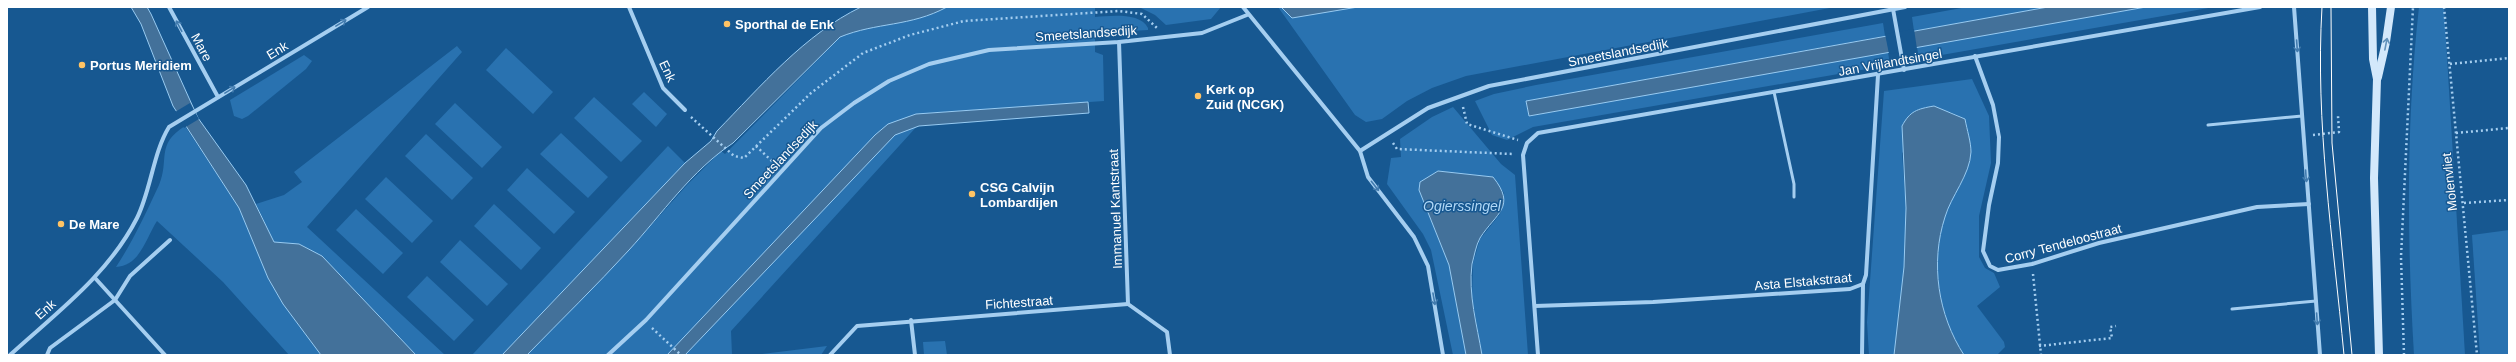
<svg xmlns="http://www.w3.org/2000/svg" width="2516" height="362" font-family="Helvetica,sans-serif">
	<rect width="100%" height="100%" fill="#175891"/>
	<g fill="#2972b0">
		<path d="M901,7H1095V17C1110,16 1140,12 1148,28V30L1095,33V52L1103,55L1104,101L929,113L731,331L732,355H526L629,250L687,185L721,151L725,154L853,24Z"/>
		<polygon points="1139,7 1221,7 1211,19 1166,25 1155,15"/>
		<polygon points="1278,7 1281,7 1292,18 1358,7 1835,7 1466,76 1432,88 1407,101 1382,119 1366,122 1355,115"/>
		<polygon points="1967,7 2048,7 1914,31 1912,17"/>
		<polygon points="2146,7 2214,7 1919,59 1917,47"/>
		<path d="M2419,7H2444L2465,355H2414C2407,238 2406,123 2419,7Z"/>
		<polygon points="1883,23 1885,36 1526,101 1529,116 1888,52 1890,65 1533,127 1507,140 1492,135 1475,101 1494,94 1536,85"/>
		<polygon points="457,46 462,52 307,227 445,355 416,355 322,256 299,244 274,242 256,204 284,195 302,182 294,172"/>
		<polygon points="506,48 553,92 533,114 486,70"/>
		<polygon points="304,55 312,61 306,69 248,116 242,119 234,116 230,100"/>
		<path d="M1972,79L1989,116L1991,163L1979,216V257L1985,268L1994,273L2000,287L1977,306L2004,342L2005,347L1997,355H1964C1938,314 1931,264 1944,218C1947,210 1950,200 1955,192C1958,187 1964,180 1965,174C1968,157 1965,137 1965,119L1950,112L1902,153L1906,208L1904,267L1894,355H1869L1867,322L1884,91Z"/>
		<polygon points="644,92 667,114 656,127 632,104"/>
		<polygon points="594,97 642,141 621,162 574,118"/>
		<polygon points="455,103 502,147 482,168 435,124"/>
		<polygon points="1453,107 1501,164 1515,175 1528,355 1482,355 1472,297 1473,263 1480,239 1500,214 1504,193 1493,177 1438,171 1420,182 1419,190 1449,265 1466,355 1453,355 1431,250 1423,234 1387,184 1391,158 1401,157 1400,139 1432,117"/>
		<path d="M185,126L239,208L268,278L283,304L321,355H289L223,282L157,221C146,238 140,266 116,267C133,241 146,213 159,185C170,159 155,145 185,126Z"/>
		<polygon points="561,133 608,177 588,198 540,154"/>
		<polygon points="426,134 473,178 452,200 405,156"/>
		<polygon points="668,146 685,163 502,355 472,355"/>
		<polygon points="527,168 575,212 554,234 507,190"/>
		<polygon points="386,177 433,221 412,243 365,199"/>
		<polygon points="494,204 541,248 521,270 474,226"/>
		<polygon points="356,209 403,253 383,274 336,230"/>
		<polygon points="2509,230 2509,355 2480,355 2472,235"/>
		<polygon points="460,240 508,284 487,306 440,262"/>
		<polygon points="427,276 474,320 454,341 407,297"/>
		<polygon points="945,341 947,355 924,355 923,342"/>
		<polygon points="827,346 821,355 754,355"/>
	</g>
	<g fill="#43719a" stroke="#98cbf2">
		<polygon points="131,7 147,7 151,14 198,118 246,185 274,242 299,244 322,256 416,355 321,355 283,304 268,278 239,208 173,106 141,24"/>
		<path d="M861,7H947C910,27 877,22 840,37L733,143C692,170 662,214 629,250C596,286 561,320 527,355H502L685,163L711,141L717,131C760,87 805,34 861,7Z"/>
		<polygon points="1281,7 1358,7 1292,18"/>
		<polygon points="2048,7 2146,7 1529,116 1526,101"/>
		<polygon points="1088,102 1089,113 919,126 895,135 685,355 667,355 875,135 888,124 916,114"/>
		<path d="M1934,106L1965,119C1967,130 1971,142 1971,152C1970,175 1951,196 1945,217C1930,263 1938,315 1964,355H1894L1904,267L1906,208L1902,126C1910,111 1917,109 1934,106Z"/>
		<path d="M1438,171L1493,177C1517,207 1496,213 1480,238C1476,245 1474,257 1472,264C1468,294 1477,325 1482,355H1466L1449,265L1419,190L1420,182Z"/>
	</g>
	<g fill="#175891">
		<polygon points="1914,29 1917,49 1889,54 1885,34"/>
		<polygon points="190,103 199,119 184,128 175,112"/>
	</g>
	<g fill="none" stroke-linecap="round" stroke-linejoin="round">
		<g stroke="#a5cef0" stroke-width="2.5" stroke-dasharray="2 3" stroke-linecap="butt">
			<polyline points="2444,7 2477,355"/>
			<polyline points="2450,64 2509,58"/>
			<polyline points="1463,107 1467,124 1518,140"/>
			<polyline points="691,117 734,156 744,158 811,93 863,53 910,35 964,21 1119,11 1142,14 1157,28"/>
			<polyline points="2456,133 2509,128"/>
			<polyline points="2313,135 2339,132 2338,116"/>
			<polyline points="1393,143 1397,149 1513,154"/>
			<polyline points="756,146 775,164"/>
			<polyline points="2464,203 2509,200"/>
			<polyline points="2033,274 2041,355"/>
			<polyline points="652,328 681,355"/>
			<polyline points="2039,346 2112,338 2110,327 2116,326"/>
			<polyline points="2404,355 2401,257 2413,7"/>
		</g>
		<g stroke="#a5cef0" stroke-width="3">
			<polyline points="1774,92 1794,184 1794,197"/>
			<polyline points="2208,125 2302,116"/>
			<polyline points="2232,309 2316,301"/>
		</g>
		<g stroke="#a5cef0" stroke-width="4">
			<polyline points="169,7 218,97"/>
			<polyline points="629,7 663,88 685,110"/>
			<polyline points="1243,7 1360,151 1368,177 1414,237 1428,266 1443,355"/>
			<polyline points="2294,7 2320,355"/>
			<polyline points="1893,9 1904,70"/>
			<polyline points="1119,42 1128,304 1167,332 1170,355"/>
			<polyline points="1975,56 1993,105 1999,137 1998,163 1989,205 1983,251 1990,266 1998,270 2032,264 2099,243 2257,207 2309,204"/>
			<polyline points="1360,151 1428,108 1489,86 1905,7"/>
			<polyline points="95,278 165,355"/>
			<polyline points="1535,306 1653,302 1850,289 1863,284 1866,275 1878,75"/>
			<polyline points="911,320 915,355"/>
			<path d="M10,355C56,313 108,275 137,218C151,190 153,153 169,127L368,7"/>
			<polyline points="47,355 50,348 115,300 130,276 170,240"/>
			<polyline points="608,355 646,320 821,128 854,103 889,81 929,64 989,50 1119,42 1202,33 1247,15"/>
			<polyline points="830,355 857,326 1128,304"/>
			<polyline points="1538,355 1523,155 1527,143 1538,133 2260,7"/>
			<polyline points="1862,355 1863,284"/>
		</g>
		<g stroke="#d3e8fb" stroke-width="8">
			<polyline points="2372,7 2373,59 2377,79 2374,178 2379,355"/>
			<polyline points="2378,77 2386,42 2391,7"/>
		</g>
		<g stroke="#fff" stroke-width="1">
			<path d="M2322,7C2315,123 2333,239 2344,355"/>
			<polyline points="2331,7 2332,143 2352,355"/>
		</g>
	</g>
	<defs><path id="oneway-shaft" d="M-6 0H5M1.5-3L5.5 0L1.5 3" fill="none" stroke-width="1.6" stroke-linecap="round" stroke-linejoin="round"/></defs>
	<g stroke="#427bae">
		<use href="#oneway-shaft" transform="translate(341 23) rotate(-31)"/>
		<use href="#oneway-shaft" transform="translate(179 26) rotate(-118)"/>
		<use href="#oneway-shaft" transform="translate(2297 46) rotate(86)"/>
		<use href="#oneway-shaft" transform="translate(230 90) rotate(-31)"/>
		<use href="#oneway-shaft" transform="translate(2306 176) rotate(86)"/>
		<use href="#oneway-shaft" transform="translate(1375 186) rotate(52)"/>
		<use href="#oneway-shaft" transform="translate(1434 299) rotate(80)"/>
		<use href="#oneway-shaft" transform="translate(2317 319) rotate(86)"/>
	</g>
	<use stroke="#6292bb" href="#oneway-shaft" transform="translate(2386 44) rotate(-79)"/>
	<g fill="#ffc364" stroke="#175891" stroke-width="1.5">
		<circle cx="727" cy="24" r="4"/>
		<circle cx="82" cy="65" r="4"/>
		<circle cx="1198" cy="96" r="4"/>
		<circle cx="972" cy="194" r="4"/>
		<circle cx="61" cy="224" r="4"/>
	</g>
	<g text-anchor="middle" stroke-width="3" stroke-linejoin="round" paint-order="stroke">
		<g font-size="13" font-weight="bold" fill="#fff" stroke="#175891" text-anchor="start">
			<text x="735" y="29">Sporthal de Enk</text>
			<text x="90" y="70">Portus Meridiem</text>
			<text x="1206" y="94">Kerk op<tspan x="1206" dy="15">Zuid (NCGK)</tspan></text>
			<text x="980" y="192">CSG Calvijn<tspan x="980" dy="15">Lombardijen</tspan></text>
			<text x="69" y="229">De Mare</text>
		</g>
		<g font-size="13" fill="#fff" stroke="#175891">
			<text transform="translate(1086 33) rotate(-4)" y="5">Smeetslandsedijk</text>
			<text transform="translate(202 47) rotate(62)" y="5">Mare</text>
			<text transform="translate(277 50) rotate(-31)" y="5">Enk</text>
			<text transform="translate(1618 52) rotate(-11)" y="5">Smeetslandsedijk</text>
			<text transform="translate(1890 62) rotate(-10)" y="5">Jan Vrijlandtsingel</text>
			<text transform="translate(668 71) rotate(65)" y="5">Enk</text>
			<text transform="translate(780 159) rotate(-47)" y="5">Smeetslandsedijk</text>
			<text transform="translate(2449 182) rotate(-96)" y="5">Molenvliet</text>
			<text transform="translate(1115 209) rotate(-92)" y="5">Immanuel Kantstraat</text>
			<text transform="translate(2063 243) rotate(-15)" y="5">Corry Tendeloostraat</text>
			<text transform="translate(1803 281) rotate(-5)" y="5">Asta Elstakstraat</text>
			<text transform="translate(1019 302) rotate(-4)" y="5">Fichtestraat</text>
			<text transform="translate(45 309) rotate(-42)" y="5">Enk</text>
		</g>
		<g font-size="14" font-style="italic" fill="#b1d8f7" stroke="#175891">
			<text x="1462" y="211">Ogierssingel</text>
		</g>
	</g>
	<rect width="2516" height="362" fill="none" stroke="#ffffff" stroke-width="16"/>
</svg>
